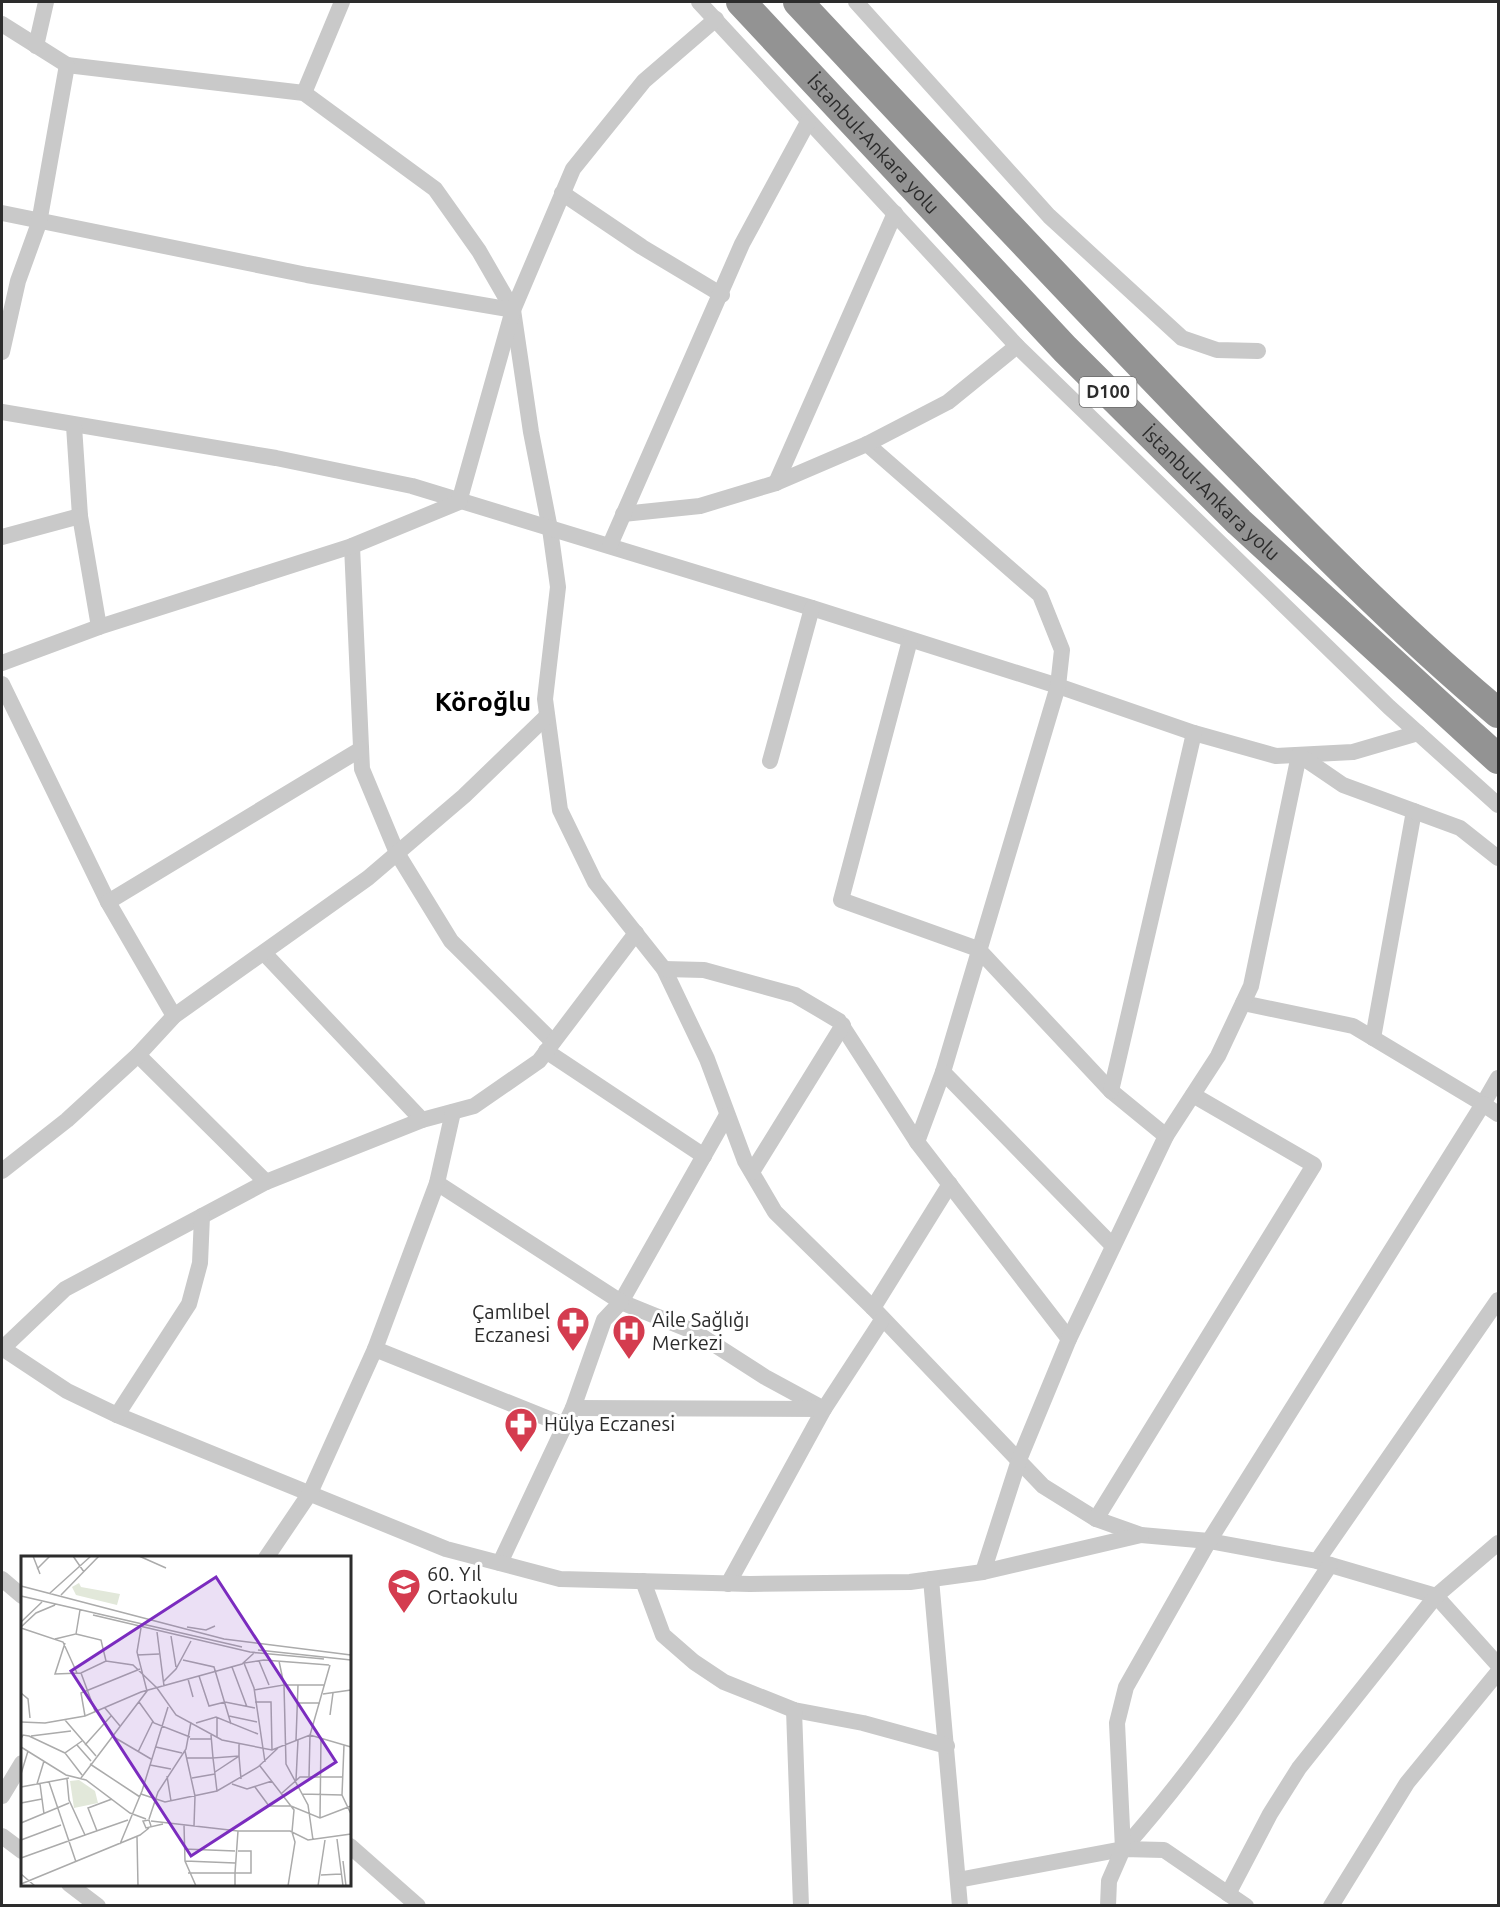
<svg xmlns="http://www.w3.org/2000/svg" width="1500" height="1907" font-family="Ubuntu,sans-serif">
	<rect width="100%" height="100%" fill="#fff"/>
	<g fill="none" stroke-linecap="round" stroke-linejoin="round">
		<g stroke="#c9c9c9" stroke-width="16">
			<polyline points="699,2 1017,346 1389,707 1498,805"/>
			<polyline points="856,2 1049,216 1182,338 1217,350 1258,351"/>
			<polyline points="2,24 67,65 304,93 435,189 479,251 513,310 531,432 550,529 558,587 545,699 560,810 595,882 664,969 707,1059 745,1161 775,1212 873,1308 1043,1486 1096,1519 1141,1535 1209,1541 1317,1561 1436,1596 1498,1665"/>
			<polyline points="36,46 46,2"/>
			<polyline points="304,93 342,2"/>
			<polyline points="562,193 642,247 722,295"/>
			<polyline points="2,213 307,275 513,310"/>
			<polyline points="2,352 18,281 39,223 67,65"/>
			<polyline points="2,412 276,458 412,486 812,608 1058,686 1194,733 1276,756 1353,752 1418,733"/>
			<polyline points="74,426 80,516 99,627"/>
			<polyline points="867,444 1040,595 1062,650 1058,686 943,1072 917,1142"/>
			<polyline points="776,483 895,213"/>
			<polyline points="623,514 700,506 776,483 867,444 948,402 1017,346"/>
			<polyline points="2,537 80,516"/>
			<polyline points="610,545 742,244 808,122"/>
			<polyline points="352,546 362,769 397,853 451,941 553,1042"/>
			<polyline points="910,640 841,900 978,949 1111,1091 1166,1136"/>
			<polyline points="2,663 99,627 352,546 459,502 513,310 573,169 644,81 716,19"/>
			<polyline points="2,684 108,902 174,1016"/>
			<polyline points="770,761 812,608"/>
			<polyline points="108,902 361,749"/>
			<polyline points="264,953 422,1120"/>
			<polyline points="664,969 704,970 795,995 839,1021 917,1142 1069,1339"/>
			<polyline points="1243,1003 1353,1026 1483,1104 1498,1078"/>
			<polyline points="1373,1038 1414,811"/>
			<polyline points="546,1051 704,1156"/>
			<polyline points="138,1055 266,1182"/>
			<polyline points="943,1072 1113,1246"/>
			<polyline points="1111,1091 1194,733"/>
			<polyline points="727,1115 621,1302 695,1332 765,1377 824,1409 728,1584"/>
			<polyline points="2,1171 67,1120 138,1055 174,1016 368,878 464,796 547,716"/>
			<polyline points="752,1172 843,1025"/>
			<polyline points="437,1183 621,1302 604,1320 573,1408 500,1563"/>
			<polyline points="873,1308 950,1184"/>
			<polyline points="2,1348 67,1391 117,1415 446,1549 560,1579 750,1584 910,1582 983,1572 1141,1535"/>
			<polyline points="2,1349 65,1289 266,1182 422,1120 474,1106 539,1061 636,933"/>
			<polyline points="375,1349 564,1425"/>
			<polyline points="573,1408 824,1409 882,1320"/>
			<polyline points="117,1415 189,1304 200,1263 202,1216"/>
			<polyline points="1096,1519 1314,1165 1193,1095"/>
			<polyline points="266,1558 310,1493 375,1349 437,1183 453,1112"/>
			<polyline points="1317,1561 1498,1300"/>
			<polyline points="983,1572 1019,1460 1069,1339 1166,1136 1218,1056 1251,986 1299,755 1343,785 1460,828 1498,858"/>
			<polyline points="2,1579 22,1596"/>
			<polyline points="931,1579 960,1906"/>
			<polyline points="643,1581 663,1635 694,1662 724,1682 794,1710 863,1723 947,1746"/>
			<polyline points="794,1710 801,1906"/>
			<polyline points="2,1796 22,1763"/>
			<polyline points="2,1836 22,1851"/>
			<polyline points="350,1846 418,1906"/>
			<path d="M1123,1849C1202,1761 1265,1663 1330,1565"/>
			<polyline points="958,1880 1123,1849 1164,1850 1246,1906"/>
			<polyline points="69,1884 98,1906"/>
			<polyline points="1228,1894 1270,1814 1299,1768 1436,1596 1498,1543"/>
			<polyline points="1108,1906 1109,1881 1123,1849 1117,1723 1126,1687 1209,1541 1483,1104 1498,1114"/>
			<polyline points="1331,1906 1407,1783 1498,1672"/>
		</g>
		<g stroke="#939393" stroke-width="30">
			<path id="s1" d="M741,2L1065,349L1239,522L1498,759"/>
			<path d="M798,2C935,148 1072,295 1212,439C1304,533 1397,628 1498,713"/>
		</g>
	</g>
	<defs>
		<symbol id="pharmacy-pin" viewBox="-11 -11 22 30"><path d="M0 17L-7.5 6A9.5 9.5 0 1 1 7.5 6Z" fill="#d43c4f" stroke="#fff"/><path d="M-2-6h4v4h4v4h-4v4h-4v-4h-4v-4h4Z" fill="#fff"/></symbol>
		<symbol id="hospital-pin" viewBox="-11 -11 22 30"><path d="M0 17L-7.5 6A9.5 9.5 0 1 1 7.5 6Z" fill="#d43c4f" stroke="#fff"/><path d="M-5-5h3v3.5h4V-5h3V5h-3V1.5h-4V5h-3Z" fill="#fff"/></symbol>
		<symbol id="school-pin" viewBox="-11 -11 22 30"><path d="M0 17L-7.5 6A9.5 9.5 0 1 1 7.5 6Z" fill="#d43c4f" stroke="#fff"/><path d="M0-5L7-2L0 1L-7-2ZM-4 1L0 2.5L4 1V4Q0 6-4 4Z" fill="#fff"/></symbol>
	</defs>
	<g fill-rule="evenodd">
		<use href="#pharmacy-pin" x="554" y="1304" width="38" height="52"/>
		<use href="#hospital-pin" x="610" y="1312" width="38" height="52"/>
		<use href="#pharmacy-pin" x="502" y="1405" width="38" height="52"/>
		<use href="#school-pin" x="385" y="1566" width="38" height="52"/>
	</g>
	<g text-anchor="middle" stroke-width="6" stroke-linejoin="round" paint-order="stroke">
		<rect fill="#fff" stroke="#6b6b6b" stroke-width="1.5" x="1079.5" y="377" width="57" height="30" rx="4.5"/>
		<g font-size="18" font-weight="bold" fill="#2c2c2c">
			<text x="1108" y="398">D100</text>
		</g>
		<g font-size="20" fill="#2c2c2c" stroke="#fff">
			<text dy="7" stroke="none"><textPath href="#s1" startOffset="194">İstanbul-Ankara yolu</textPath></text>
			<text dy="7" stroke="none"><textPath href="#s1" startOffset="680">İstanbul-Ankara yolu</textPath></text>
		</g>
		<g font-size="20" fill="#2c2c2c" stroke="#fff" text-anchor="start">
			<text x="550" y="1319" text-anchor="end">Çamlıbel<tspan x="550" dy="23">Eczanesi</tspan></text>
			<text x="652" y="1327">Aile Sağlığı<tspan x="652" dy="23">Merkezi</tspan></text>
			<text x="544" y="1431">Hülya Eczanesi</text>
			<text x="427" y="1581">60. Yıl<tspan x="427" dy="23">Ortaokulu</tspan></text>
		</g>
		<g font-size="26" font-weight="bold" fill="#000" stroke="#fff">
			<text x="483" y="711">Köroğlu</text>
		</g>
	</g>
	<g transform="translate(21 1556)">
		<rect width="330" height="330" fill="#fff"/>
		<path d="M58,27L60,31L99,38L96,49L55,39L51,31Z" fill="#e2e8da"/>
		<path d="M58,224L74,235L77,247L53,252L49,225Z" fill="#e2e8da"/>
		<path fill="none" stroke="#ababab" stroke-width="1.5" d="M12,0L19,18M52,0L63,16M118,0L145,12M16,13L29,0M0,30L203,83L330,99M29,37L70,0M40,39L78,0M0,40L221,91M72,59L229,96L303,103M0,66L21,46M0,71L15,57L34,49M166,71L185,74L194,70M0,72L42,86L56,117M136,76L143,130M55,78L80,84L85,105M150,80L155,111M34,83L55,78L59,54M44,87L34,118L60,117L85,105L112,109L136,132L155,159L201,184L251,194L289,179L330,191M237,94L330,104M116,99L138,98M162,104L193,111L210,168M238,105L248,129M211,111L226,151M60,117L74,155M178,120L188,150L204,146L234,152M167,123L172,141M142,126L155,113L170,85M233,134L263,129L258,105M0,137L7,143L9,162M302,138L330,134M118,146L133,167L169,181M234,146H250L251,194M277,147H299M84,152L99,170M309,159L312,137M64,160L60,137L119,113M208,160L236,166M196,162V181M44,164L75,200M0,166L24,167L64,160L120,136L221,108L233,97M175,167L195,161L237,178M190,179L192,202L218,200L220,223M10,180L50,175M91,180L130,203M0,183L2,179L8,180L44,197M169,183H191M275,184L277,129M61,185L44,197L61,219M56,189L70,205M64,189L90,160M323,189L321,239L330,258M0,191L45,219L65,224L109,257L125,263M135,191L161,197M164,195L174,240L173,270M117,196L132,165M166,202H192L196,235M244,206L233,132L223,107L243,104L308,109M69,208L119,241M129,209L150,213M239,210L273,254L271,276L274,286L267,330M194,216L218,200V188M0,218L7,195M146,220L150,245M288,221L289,179L309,109M60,222L126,135L116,96L120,72M171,222L194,218M275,224L277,184M28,226L55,306M16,228L23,205M19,228L23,258M211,228L226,233L251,225M0,231L48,222M234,231L248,250H270L299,262L330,250M261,237L279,221H321M120,238L144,246L196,235L237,211L257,192M281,238L321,239M0,247L21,243M299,262L300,182M128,263L137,236L165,193L170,166M130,265L217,275H269L287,284L330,278M0,267L48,247M163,269L164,305L175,330M130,270L128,264L122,265L125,272L142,268M76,275L67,252L91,243M217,275L214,317H230V295H217M64,279L107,264M116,281L117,330M316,283L322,330M0,284L40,269M292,284L287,249L265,208L263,129H304M99,288L121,235L147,151M163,293L214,295M0,302L64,279L48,244L46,223M164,305L214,307M322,305L325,330M167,317H214V330M0,318L14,330M300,319L320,318M0,328L119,279L128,272M297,330L304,284"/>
		<path fill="#7b2cbf" fill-opacity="0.15" stroke="#7b2cbf" stroke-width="3" d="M195,21L315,206L170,300L50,115Z"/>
		<rect width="330" height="330" fill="none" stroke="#2c2c2c" stroke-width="3"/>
	</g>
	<rect width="1500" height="1907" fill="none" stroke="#2c2c2c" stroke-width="6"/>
</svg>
